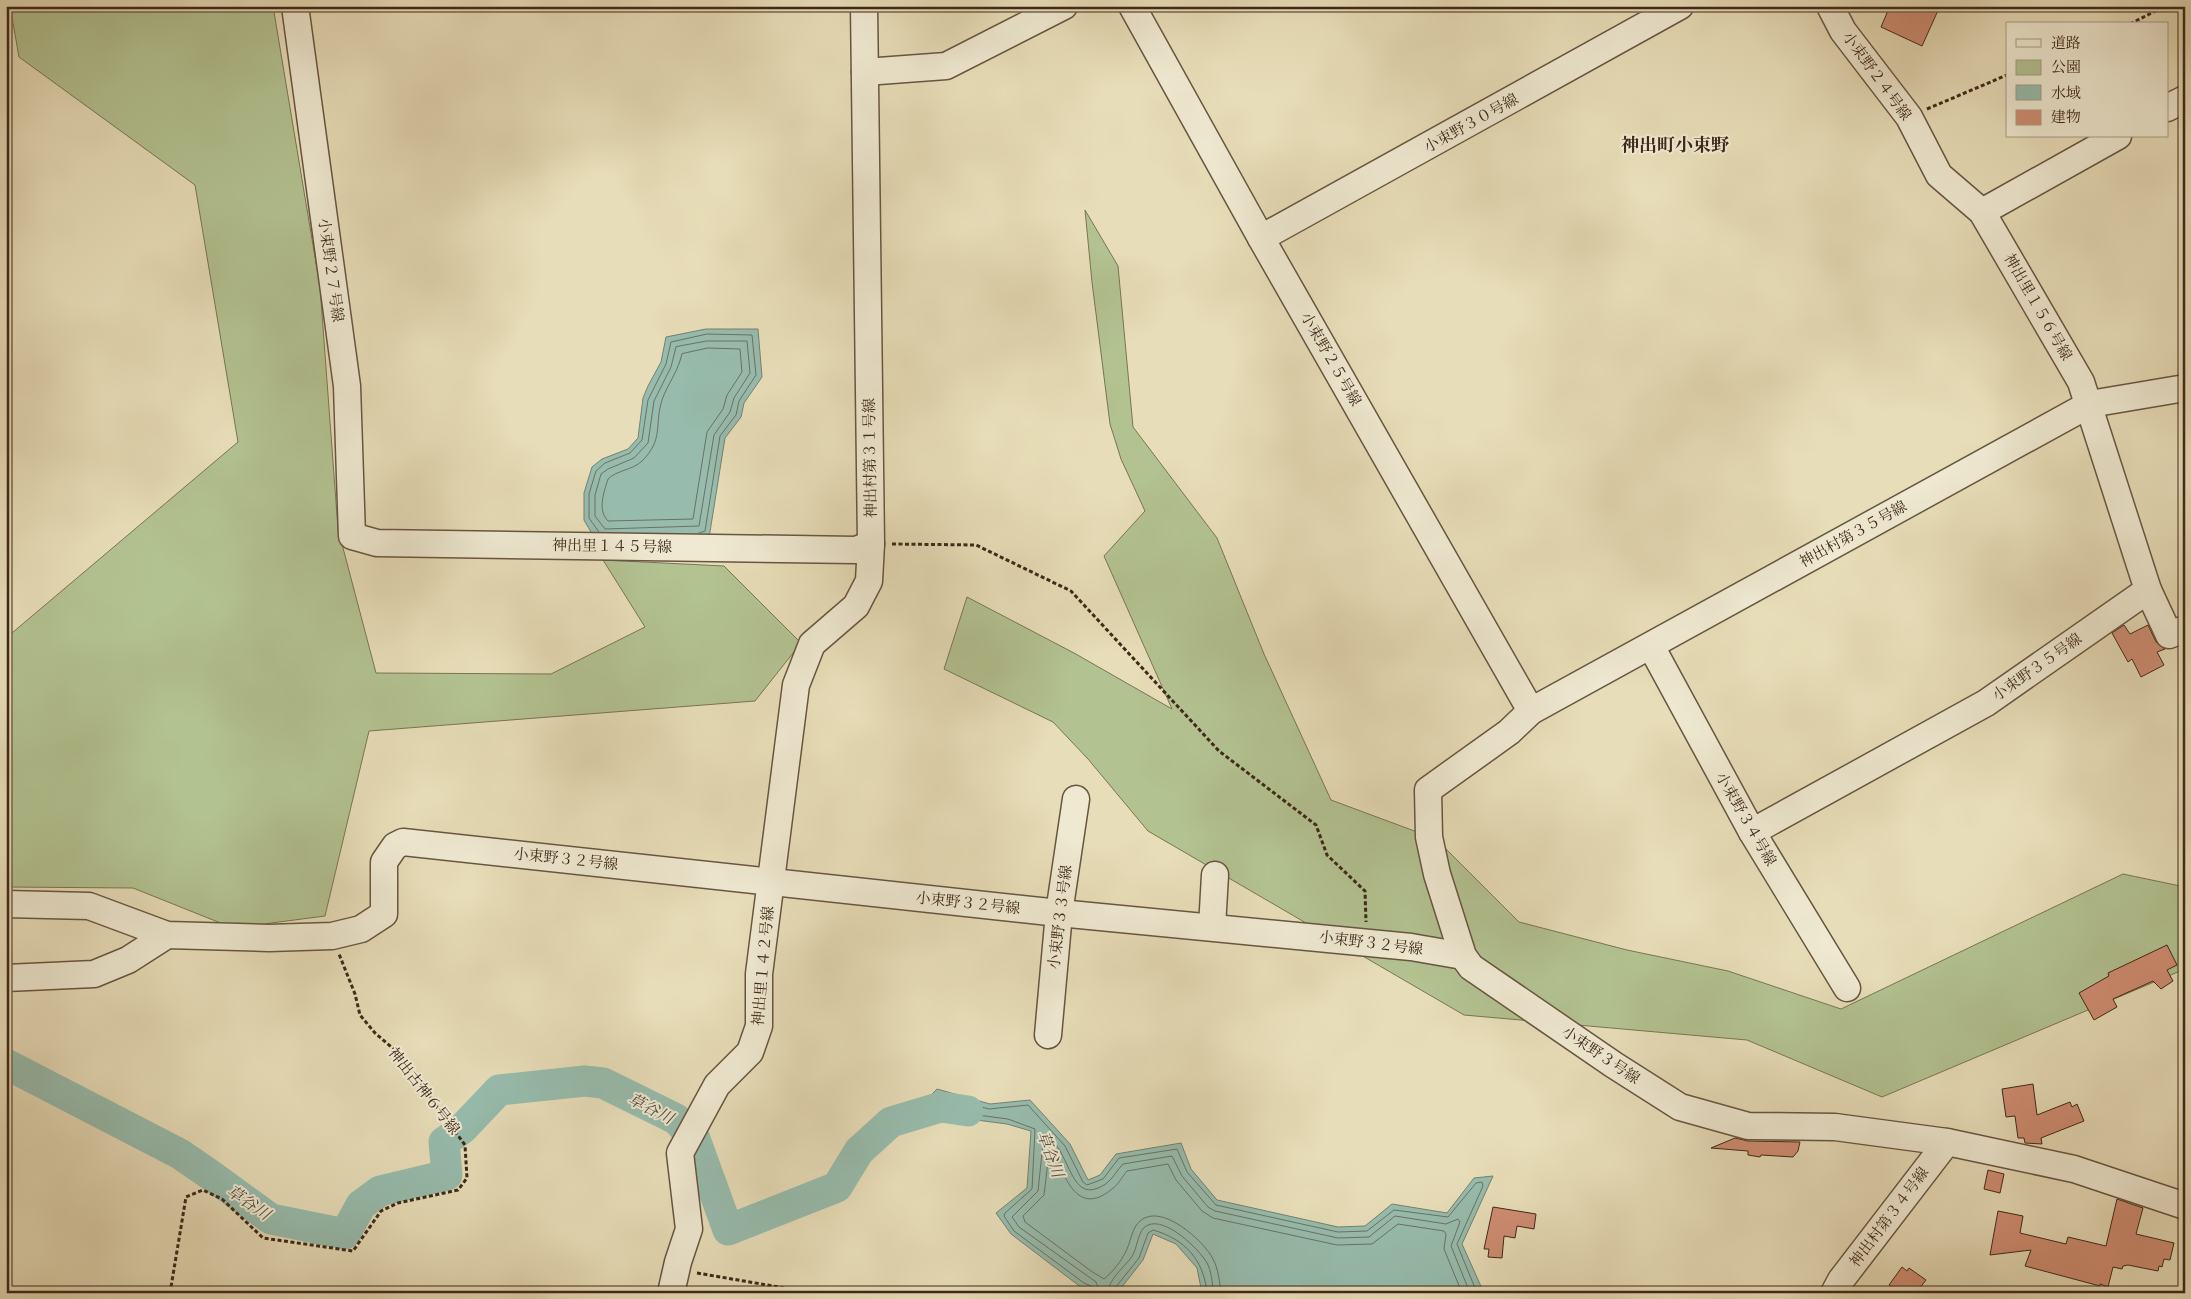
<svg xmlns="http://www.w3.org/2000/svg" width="2191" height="1299" font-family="Alegreya,'Noto Serif JP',serif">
	<rect width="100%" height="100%" fill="#e7ddb8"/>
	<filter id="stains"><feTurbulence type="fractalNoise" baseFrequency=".004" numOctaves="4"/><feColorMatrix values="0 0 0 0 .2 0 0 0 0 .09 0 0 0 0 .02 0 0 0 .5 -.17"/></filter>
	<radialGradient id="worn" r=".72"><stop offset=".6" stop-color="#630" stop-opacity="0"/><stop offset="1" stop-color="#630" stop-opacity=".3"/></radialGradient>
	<g fill="#b3c291" stroke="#787555">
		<polygon points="10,6 273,6 320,287 338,529 376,673 551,674 645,627 603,560 724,566 801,643 755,701 369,731 325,916 233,928 133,888 6,887 6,638 238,442 195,185 19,57"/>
		<polygon points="1085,210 1118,266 1133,427 1217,538 1264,654 1331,800 1436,839 1519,922 1627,950 1728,971 1841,1009 2123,874 2185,887 2185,969 1882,1097 1747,1040 1464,1015 1148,831 1088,759 1053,722 944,669 967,597 1074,653 1172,709 1104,556 1145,511 1121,459 1110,424 1092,282"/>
	</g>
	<g fill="#97bcad" stroke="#738172">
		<polygon points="706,329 758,329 762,377 744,403 741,417 725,438 709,538 601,540 591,532 584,520 584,493 592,467 602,459 628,449 638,438 643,398 648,386 661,362 666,337"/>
		<polygon points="937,1089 990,1104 1030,1100 1070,1144 1088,1180 1100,1175 1116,1154 1181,1143 1191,1169 1217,1200 1338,1227 1365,1226 1392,1204 1447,1213 1474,1178 1493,1176 1462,1244 1484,1293 1202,1293 1197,1268 1176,1244 1153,1234 1143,1260 1118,1292 1094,1293 1082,1288 1011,1234 996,1213 1027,1188 1031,1131 1007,1124 930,1114 920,1106"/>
	</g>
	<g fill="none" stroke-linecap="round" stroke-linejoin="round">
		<g stroke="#6a7263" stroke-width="1">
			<polygon points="707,341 747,341 750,373 734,398 730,412 714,435 699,526 605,529 595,516 595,495 601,474 608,469 634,458 648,443 654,401 671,367 676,347"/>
			<path d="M708,348L740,349L742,372L727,395L723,409L707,432L693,519L608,521C597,510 604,492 608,479C617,470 633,470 642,461C664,439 654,426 662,400C668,383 677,374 682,354Z"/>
			<polyline points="599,532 589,518 589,494 596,471 605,463 630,453 642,440 648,400 666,364 671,342 707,334 752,335 756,375 739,401 736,415 720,436 705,531 699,533"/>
			<polyline points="1093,1293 1091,1286 1084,1283 1014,1231 1004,1216 1005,1213 1032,1189 1035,1129 1008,1119 932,1109 929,1105 938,1095 989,1109 1028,1105 1065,1146 1083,1182 1087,1185 1103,1179 1119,1158 1177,1149 1187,1172 1216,1205 1338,1232 1367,1231 1394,1210 1448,1217 1476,1183 1482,1182 1483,1186 1457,1244 1477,1293"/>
			<path d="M1100,1293L1096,1282L1019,1227L1012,1217L1038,1191L1044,1134C1069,1145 1069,1201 1098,1188C1102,1186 1105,1185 1108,1182C1114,1177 1117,1170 1123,1164L1172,1156L1182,1176L1208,1207L1215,1211L1338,1238L1369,1237L1395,1216L1446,1224L1458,1219L1460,1222L1451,1246L1470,1293"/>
			<path d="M1108,1293C1108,1280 1123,1268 1131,1258C1138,1249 1137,1229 1148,1225C1166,1217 1199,1249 1207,1263C1211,1270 1213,1284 1213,1293"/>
			<path d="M1114,1293L1115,1288L1139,1258L1148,1233L1153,1230C1185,1239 1204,1260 1207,1293"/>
			<path d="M1221,1293C1220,1283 1218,1268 1213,1259C1204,1241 1161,1202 1140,1221C1132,1228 1131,1240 1127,1249C1123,1259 1112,1273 1104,1279L1091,1271L1025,1222L1023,1216L1044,1195L1049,1153L1052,1152L1054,1154C1066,1179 1078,1217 1112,1189C1118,1185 1122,1177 1127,1171L1168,1164L1176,1180L1202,1211L1213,1218L1337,1245L1372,1244L1398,1224L1444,1231L1446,1234L1444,1249L1462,1293"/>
		</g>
		<polyline stroke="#97bcad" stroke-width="31" points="6,1064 180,1154 212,1176 271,1219 345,1234 361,1205 380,1191 447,1175 444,1142 462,1129 499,1090 585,1081 603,1083 676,1119 695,1139 728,1230 837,1187 859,1151 891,1122 941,1107 968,1111"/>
	</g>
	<g fill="#d08e73" stroke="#3e2819">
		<polygon points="1890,6 1940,6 1922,46 1881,27"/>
		<polygon points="2124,625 2130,634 2148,625 2156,642 2165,649 2157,652 2164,665 2141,677 2132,659 2128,662 2112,633"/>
		<polygon points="2167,945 2177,965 2167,970 2173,981 2161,989 2153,981 2113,999 2117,1007 2094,1020 2079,993 2109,976 2108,973"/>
		<polygon points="2033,1084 2037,1115 2070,1102 2072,1107 2077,1104 2084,1121 2041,1138 2042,1144 2025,1143 2024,1138 2018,1138 2015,1116 2006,1117 2002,1089"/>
		<polygon points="1735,1138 1748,1141 1800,1142 1798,1151 1793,1157 1761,1155 1760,1157 1748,1155 1748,1151 1711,1148"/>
		<polygon points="1988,1170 2004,1174 2000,1193 1984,1189"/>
		<polygon points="2117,1199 2143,1208 2136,1234 2174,1243 2170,1260 2164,1259 2162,1267 2159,1266 2158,1271 2128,1265 2123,1266 2122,1269 2113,1267 2108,1287 2100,1284 2100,1286 2025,1266 2031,1250 1990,1255 1998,1211 2023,1216 2020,1233 2066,1244 2068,1237 2106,1246"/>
		<polygon points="1493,1207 1536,1214 1534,1229 1517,1226 1515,1238 1504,1236 1502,1258 1488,1257 1489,1249 1484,1249"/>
		<polygon points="1902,1267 1907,1271 1909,1268 1926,1280 1916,1293 1900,1293 1889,1285"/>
	</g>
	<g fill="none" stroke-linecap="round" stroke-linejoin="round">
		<defs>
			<g id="minor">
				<polyline points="295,6 347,386 352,536 377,543 856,550 871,544"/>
				<polyline points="1132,6 1261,238 1531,711"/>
				<polyline points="865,72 946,66 1064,6"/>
				<polyline points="2167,108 2185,99"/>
				<polyline points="1982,212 2118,136"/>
				<polyline points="1261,238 1680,6"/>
				<polyline points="2185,388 2090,404 1531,711 1509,732 1428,790 1429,837 1437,874 1463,956 1471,967 1614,1065 1680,1107 1748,1126 1835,1127 1947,1142 2074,1169 2185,1206"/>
				<polyline points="2148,590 2169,635 2185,629"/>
				<polyline points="1651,646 1752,832 1847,988"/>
				<polyline points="1752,832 1986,703 2148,590 2081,382 1982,212 1939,175 1909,117 1843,31 1830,6"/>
				<polyline points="6,904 89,906 167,935 269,938 332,936 361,929 384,914 384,862 395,846 403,842 1059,913 1411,947 1463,956"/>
				<polyline points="1212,927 1215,875"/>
				<polyline points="6,978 94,974 128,960 167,935"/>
				<polyline points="1048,1035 1059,913 1076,799"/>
				<polyline points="671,1293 678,1262 689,1229 680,1153 717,1085 750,1052 759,1026 759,974 796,685 812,644 856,606 869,581 871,544 864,6"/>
				<polyline points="1834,1293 1841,1280 1947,1142"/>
			</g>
		</defs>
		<use href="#minor" stroke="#685541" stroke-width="29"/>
		<g stroke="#3e2819" stroke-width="3" stroke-dasharray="4 2.5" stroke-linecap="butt">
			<polyline points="2130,24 2165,6"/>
			<polyline points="1927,109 2007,75"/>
			<polyline points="892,544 976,545 1071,591 1219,751 1316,825 1327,855 1365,891 1366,922"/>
			<polyline points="697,1273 814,1293"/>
			<polyline points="170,1293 186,1197 203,1190 222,1199 263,1238 353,1251 381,1211 398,1203 458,1190 467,1178 465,1145 396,1051 375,1033 360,1015 355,994 339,954"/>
		</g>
		<use href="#minor" stroke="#efe9d1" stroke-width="26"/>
	</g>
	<g text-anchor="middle" stroke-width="4" stroke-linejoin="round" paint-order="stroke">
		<g font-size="15" fill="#3e2819" stroke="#efe9d1">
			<text transform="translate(1877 76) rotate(54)" y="5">小束野２４号線</text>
			<text transform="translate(1471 123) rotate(-29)" y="5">小束野３０号線</text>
			<text transform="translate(331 270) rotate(82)" y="5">小束野２７号線</text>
			<text transform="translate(2038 307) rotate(60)" y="5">神出里１５６号線</text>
			<text transform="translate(1331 359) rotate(60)" y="5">小束野２５号線</text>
			<text transform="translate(870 458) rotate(-91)" y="5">神出村第３１号線</text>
			<text transform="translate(1853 534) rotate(-29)" y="5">神出村第３５号線</text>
			<text transform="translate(612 546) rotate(1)" y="5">神出里１４５号線</text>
			<text transform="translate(2037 667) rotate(-35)" y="5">小束野３５号線</text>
			<text transform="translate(1746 819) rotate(60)" y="5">小束野３４号線</text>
			<text transform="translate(566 859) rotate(6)" y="5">小束野３２号線</text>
			<text transform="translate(968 903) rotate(6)" y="5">小束野３２号線</text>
			<text transform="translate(1060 917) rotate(-83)" y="5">小束野３３号線</text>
			<text transform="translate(1371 943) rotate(7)" y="5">小束野３２号線</text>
			<text transform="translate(763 966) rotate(-85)" y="5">神出里１４２号線</text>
			<text transform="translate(1601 1055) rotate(34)" y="5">小束野３号線</text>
			<text transform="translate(424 1091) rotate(52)" y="5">神出古神６号線</text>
			<text transform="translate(1889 1217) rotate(-53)" y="5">神出村第３４号線</text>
		</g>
		<g font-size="16" font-style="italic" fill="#544d3e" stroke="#efe9d1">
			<text transform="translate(651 1108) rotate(27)" y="6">草谷川</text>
			<text transform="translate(1051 1154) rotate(70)" y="6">草谷川</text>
			<text transform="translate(249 1202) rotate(34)" y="6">草谷川</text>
		</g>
		<g font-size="18" font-weight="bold" fill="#3e2819" stroke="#efe9d1">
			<text x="1675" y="151">神出町小束野</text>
		</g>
	</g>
	<rect width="2191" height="1299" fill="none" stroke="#e7ddb8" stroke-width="25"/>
	<rect x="8" y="8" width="2176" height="1284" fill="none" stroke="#3e2819" stroke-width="2.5"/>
	<rect x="12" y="12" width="2166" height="1274" fill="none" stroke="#3e2819"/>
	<rect x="2006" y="22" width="162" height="115" fill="#efe9d1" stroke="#a89c87"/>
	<rect x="2016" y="39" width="25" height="8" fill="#efe9d1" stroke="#a89c87"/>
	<text x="2051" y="48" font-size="15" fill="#3e2819">道路</text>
	<rect x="2016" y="60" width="25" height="15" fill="#b3c291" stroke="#a89c87"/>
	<text x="2051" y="72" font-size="15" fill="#3e2819">公園</text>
	<rect x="2016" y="85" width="25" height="15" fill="#97bcad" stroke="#a89c87"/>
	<text x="2051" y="98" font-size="15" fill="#3e2819">水域</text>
	<rect x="2016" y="110" width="25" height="15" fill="#d08e73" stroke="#a89c87"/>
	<text x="2051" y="122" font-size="15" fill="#3e2819">建物</text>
	<rect width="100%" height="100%" filter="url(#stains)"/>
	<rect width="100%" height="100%" fill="url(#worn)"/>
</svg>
